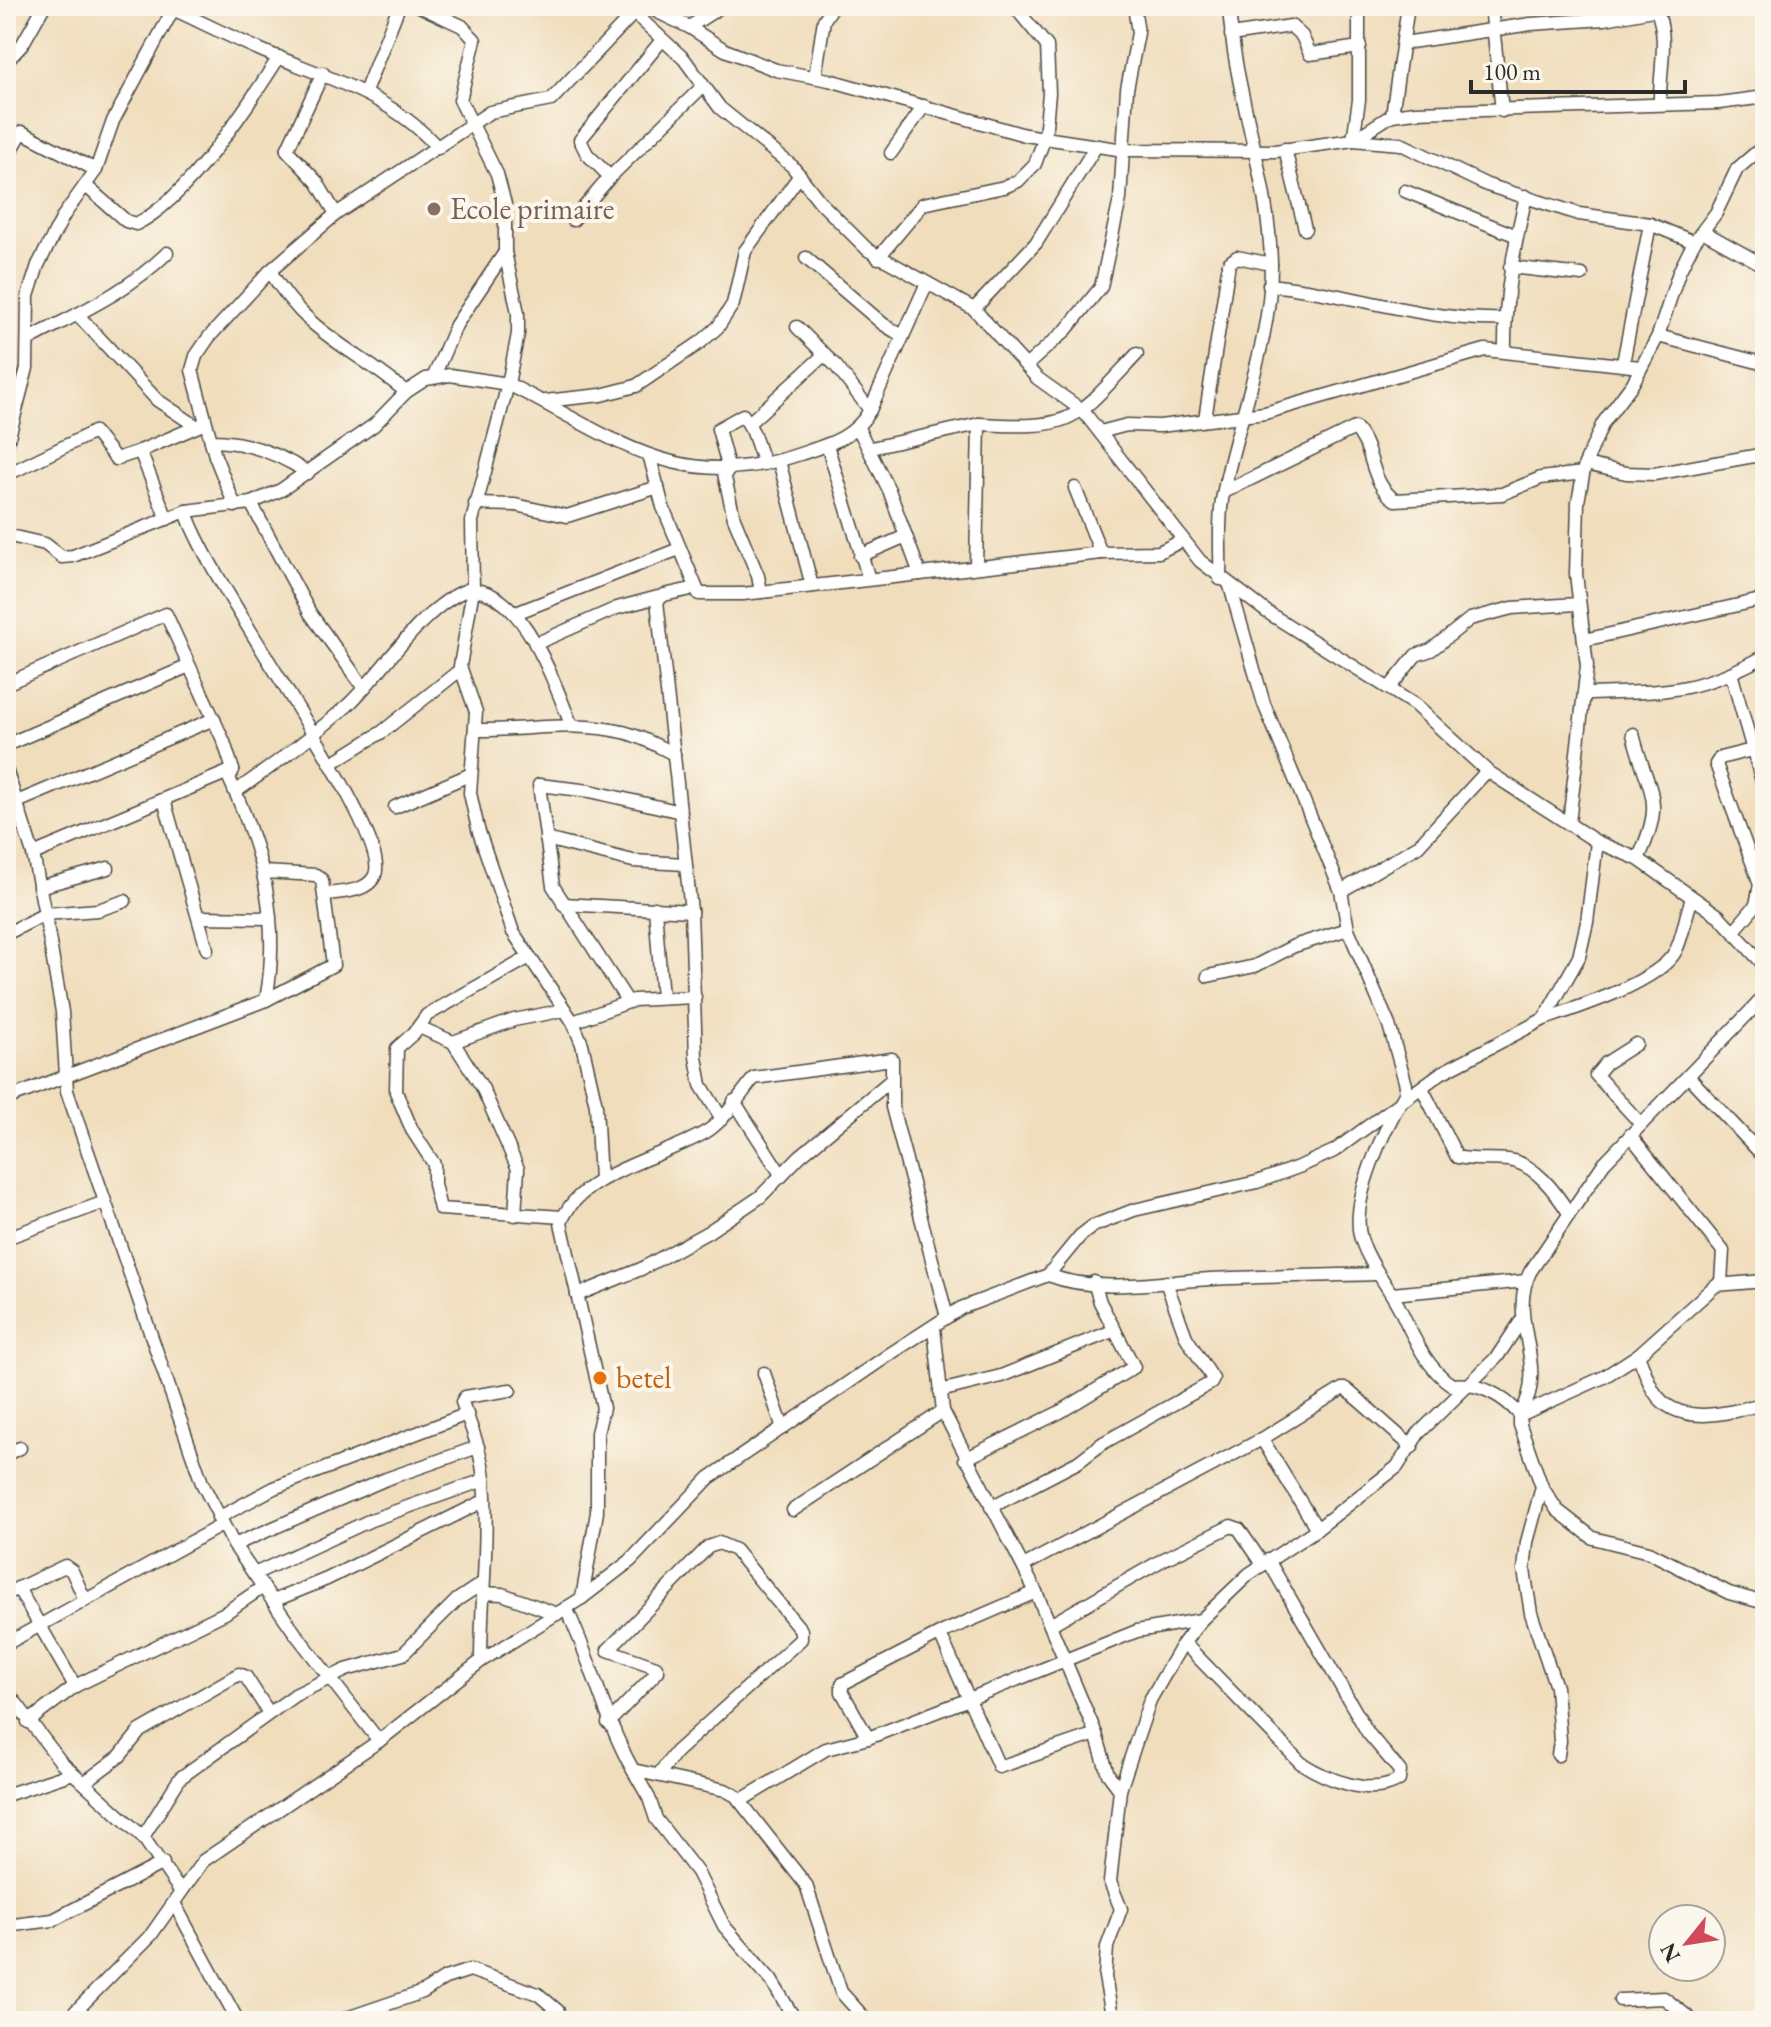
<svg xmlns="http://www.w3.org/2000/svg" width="1771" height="2027" font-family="'EB Garamond',serif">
	<rect width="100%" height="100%" fill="#fbf7ec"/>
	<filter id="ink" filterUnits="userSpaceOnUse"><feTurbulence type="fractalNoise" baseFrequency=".0125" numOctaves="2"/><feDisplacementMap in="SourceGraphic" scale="16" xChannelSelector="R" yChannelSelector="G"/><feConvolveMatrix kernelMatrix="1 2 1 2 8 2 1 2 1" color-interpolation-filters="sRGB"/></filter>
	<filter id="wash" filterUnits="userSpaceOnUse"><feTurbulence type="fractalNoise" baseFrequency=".006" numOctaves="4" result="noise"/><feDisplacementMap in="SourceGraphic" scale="32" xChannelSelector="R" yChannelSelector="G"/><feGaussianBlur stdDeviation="1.8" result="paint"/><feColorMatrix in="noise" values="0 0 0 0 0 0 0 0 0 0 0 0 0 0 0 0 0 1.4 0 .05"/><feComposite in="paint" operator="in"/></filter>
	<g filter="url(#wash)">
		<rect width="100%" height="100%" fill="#f0ddbc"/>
	</g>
	<g filter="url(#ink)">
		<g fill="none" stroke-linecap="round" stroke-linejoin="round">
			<defs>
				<g id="street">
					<polyline points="636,6 634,13 684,59 720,108 792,166 821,203 868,250 974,309 1037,378 1083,411 1200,561 1267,612 1415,705 1487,771 1597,842 1638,859 1719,916 1765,966"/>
					<polyline points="645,6 689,27 725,50 776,70 829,80 1025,135 1124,150 1275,151 1353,140 1392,115 1415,112 1719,103 1765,97"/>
					<polyline points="993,6 1015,9"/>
					<polyline points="1359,6 1359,100 1353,140 1401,144 1487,185 1579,214 1650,224 1694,242"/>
					<polyline points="1491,6 1502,111"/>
					<path d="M173,9C203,23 233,38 263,51C326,78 390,94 438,148"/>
					<path d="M1657,11C1669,40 1659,72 1660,103"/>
					<polyline points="689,27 722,6"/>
					<polyline points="1231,35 1291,26 1302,36 1310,54 1360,47"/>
					<polyline points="1404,43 1531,24 1605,19 1674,6"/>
					<polyline points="6,62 22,45 44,6"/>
					<polyline points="323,73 287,150 317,182 336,214"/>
					<polyline points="815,77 824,20 833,6"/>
					<polyline points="365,92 399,6"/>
					<polyline points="1392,115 1408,6"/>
					<polyline points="1285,149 1305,229"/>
					<polyline points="891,153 924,106"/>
					<polyline points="6,160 22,132 96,170"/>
					<polyline points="610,177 587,154 580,140 662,40"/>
					<path d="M86,186L126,221L136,224C187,200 249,104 279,57"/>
					<polyline points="1405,191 1517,236"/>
					<polyline points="573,220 610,177 702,87"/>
					<polyline points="1704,232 1765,266"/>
					<polyline points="806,258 883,324 901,335"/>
					<polyline points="878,258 923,204 1004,187 1018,181 1035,164 1045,137 1049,93 1047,46 1014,6"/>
					<polyline points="1510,267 1582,275"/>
					<path d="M270,271C309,336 351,346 406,392"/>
					<path d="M1269,285C1349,292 1423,322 1504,319"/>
					<polyline points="974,309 1036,243 1096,146"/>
					<polyline points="78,315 157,400 196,426"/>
					<polyline points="797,327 836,366 870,410"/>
					<polyline points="1658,336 1765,364"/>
					<path d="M28,340C78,313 126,293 167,253"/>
					<path d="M1505,351C1504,297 1514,248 1526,196"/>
					<polyline points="1623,363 1650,224"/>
					<polyline points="1027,365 1066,330 1101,287 1120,199 1127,89 1138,33 1134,6"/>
					<polyline points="434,376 456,325 505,252"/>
					<polyline points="545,401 601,395 636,386 701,342 718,327 733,304 745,251 800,175"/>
					<polyline points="1205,419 1229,263 1237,257 1271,264"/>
					<polyline points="749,423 825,354"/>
					<path d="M979,424C1075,429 1072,423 1137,354"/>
					<polyline points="1100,432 1127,425 1160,426 1265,413 1485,350 1640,367"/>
					<path d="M211,441C247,441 278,453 308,473"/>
					<polyline points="827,445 869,579"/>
					<polyline points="6,448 27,368 28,296 38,265 64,215 96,170 113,121 175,6"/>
					<polyline points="871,448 979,424 976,567"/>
					<polyline points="650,458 663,507 699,594 743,594 920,574 889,490 858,428"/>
					<polyline points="779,461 812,586"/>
					<polyline points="1585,464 1626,473 1654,474 1765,454"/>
					<polyline points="723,469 734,518 758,576 761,592"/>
					<polyline points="729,470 718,429 743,415 753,432 764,464"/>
					<polyline points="6,475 94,432 116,459 140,451"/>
					<polyline points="1075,488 1101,553"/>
					<path d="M1224,492L1355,428C1375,449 1369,483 1395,500L1502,494L1541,478L1583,473"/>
					<polyline points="251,503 310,613 364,688"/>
					<polyline points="475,504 515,505 567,516 658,487"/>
					<polyline points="235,506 215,456 192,370 196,356 209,337 270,271 336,214 490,112 551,100 634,13"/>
					<path d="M186,511C205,579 393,832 375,875C368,892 342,892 326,894"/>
					<polyline points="167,519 140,451 203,424"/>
					<polyline points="6,535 45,544 62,557 73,556 186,511 251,503 281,490 374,425 406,392 426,379 450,375 508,384 518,334 518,313 505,252 505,204 497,174 460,100 475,40 462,26 419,6"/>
					<polyline points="860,556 906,536"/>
					<polyline points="920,574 1101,553 1159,552 1183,540"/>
					<path d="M1220,579C1221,553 1218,526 1222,500C1236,421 1272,344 1271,263C1269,175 1234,93 1229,6"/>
					<path d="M1230,586L1264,704L1341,891L1348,929L1389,1025L1406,1085L1405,1094C1385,1128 1349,1200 1361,1239C1370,1266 1388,1285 1400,1309C1413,1336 1426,1368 1452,1385C1478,1382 1503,1395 1520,1415V1425L1542,1487L1527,1542L1524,1570L1531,1613L1556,1687L1560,1741L1558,1755"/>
					<polyline points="696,588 664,595 657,601 691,911 696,1057 701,1085 722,1119"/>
					<polyline points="516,613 679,549"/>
					<polyline points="1584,640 1765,599"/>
					<polyline points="535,644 617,608 658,597"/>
					<polyline points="1731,673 1765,792"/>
					<path d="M6,684L166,614L224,742L233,770L229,778C262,850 281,920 266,1000L333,965L322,880L316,875L264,872"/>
					<polyline points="1390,687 1416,655 1431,650 1470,619 1512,608 1578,604"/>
					<path d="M1586,694C1663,691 1694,695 1765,656"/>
					<path d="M475,730C525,731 574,720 623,732C641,736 657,746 674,754"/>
					<path d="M1633,734C1648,795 1667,797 1638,859"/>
					<polyline points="6,745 189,666"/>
					<polyline points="332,763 382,732 460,670"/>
					<polyline points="6,769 33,854 45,914 62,1012 67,1091 202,1483 234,1545 295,1633 379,1741"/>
					<path d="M235,792C274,765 313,736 348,705C383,672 422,607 467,590C523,586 554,684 571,724"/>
					<polyline points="164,800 207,949"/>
					<polyline points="17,802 214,719"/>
					<polyline points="395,807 469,775"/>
					<polyline points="1569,823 1587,666 1576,574 1578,502 1585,464 1603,423 1633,383 1658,336 1679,272 1694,242 1716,213 1737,169 1765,145"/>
					<polyline points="546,839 633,861 685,864"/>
					<polyline points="33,854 233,770"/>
					<polyline points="39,887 108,868"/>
					<polyline points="1341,891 1418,846 1487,771"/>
					<polyline points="563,904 691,911"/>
					<polyline points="655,908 662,998"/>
					<polyline points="199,917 268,918"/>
					<polyline points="1734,931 1756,905 1760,884 1716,764 1720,758 1752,750"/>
					<polyline points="6,934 45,914 98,910 125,901"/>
					<polyline points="528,958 427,1015 414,1033 397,1048 396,1092 412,1130 434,1164 434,1184 440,1209 563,1217"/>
					<polyline points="1208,976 1255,966 1294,946 1348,929"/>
					<polyline points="628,1002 553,886 539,785 590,791 681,812"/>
					<path d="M1544,1019C1577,1008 1658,982 1675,952C1683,939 1685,915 1692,899"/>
					<polyline points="573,1022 634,1000 695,997"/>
					<polyline points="419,1027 453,1042 482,1087 518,1169 515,1215"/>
					<polyline points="453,1042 514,1020 565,1010"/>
					<polyline points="1636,1044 1606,1063 1596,1075 1641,1124"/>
					<polyline points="1688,1076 1765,1158"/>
					<path d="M1422,1088L1457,1157C1474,1161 1491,1158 1508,1160C1535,1163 1556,1193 1569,1213"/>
					<polyline points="6,1099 266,1000"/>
					<polyline points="734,1101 782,1176"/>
					<polyline points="1630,1135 1723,1251 1721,1282"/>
					<path d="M600,1180L596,1105L582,1044L573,1022L513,932L478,829L470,793L476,712L460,666L473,589L472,521L508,384C613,436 677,496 800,454C830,444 854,438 870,410L926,285"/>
					<polyline points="6,1238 105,1202"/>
					<path d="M1048,1275C1098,1294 1156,1282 1210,1279C1265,1276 1321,1276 1376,1274"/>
					<polyline points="1392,1294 1526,1281"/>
					<polyline points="577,1295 641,1269 708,1232 760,1197 800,1156 890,1081"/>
					<polyline points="934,1328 943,1411 1036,1592 1096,1734 1108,1774 1120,1790"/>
					<path d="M1638,1355C1643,1366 1647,1379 1653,1390C1676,1429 1730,1413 1765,1403"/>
					<polyline points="764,1373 783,1428"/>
					<polyline points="940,1391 1001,1376 1115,1330"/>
					<path d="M1520,1415C1551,1364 1506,1321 1530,1272L1604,1163L1765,996"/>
					<polyline points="1520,1415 1604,1377 1638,1355 1716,1285 1765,1281"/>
					<polyline points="1262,1439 1317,1529"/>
					<polyline points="6,1454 20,1448"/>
					<polyline points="965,1459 1060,1412 1134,1367 1100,1302 1094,1282"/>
					<polyline points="1542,1487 1557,1510 1593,1538 1649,1552 1729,1593 1765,1603"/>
					<polyline points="991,1507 1078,1462 1103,1443 1211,1383 1213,1379 1186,1337 1166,1282"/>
					<polyline points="793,1510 943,1411"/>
					<polyline points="218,1518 274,1488 467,1414"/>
					<polyline points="234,1545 386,1479 478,1447"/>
					<polyline points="1023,1566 1262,1439 1342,1389 1346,1389 1412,1447"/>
					<polyline points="254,1574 371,1520 484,1480"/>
					<polyline points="18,1588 75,1686"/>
					<polyline points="481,1593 502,1594 557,1614"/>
					<polyline points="6,1594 65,1566 72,1571 85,1600"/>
					<path d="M582,1598L597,1512V1433L603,1408L561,1223C578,1172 668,1157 709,1130C727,1117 740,1095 754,1078L892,1059V1107L947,1317"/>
					<polyline points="273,1601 327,1579 484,1501"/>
					<path d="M566,1608C592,1661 604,1719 633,1770L725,1790L736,1796L806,1885L841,1992L867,2021"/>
					<polyline points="1050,1625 1164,1559 1231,1526 1239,1529 1262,1563"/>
					<polyline points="940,1634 999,1767 1096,1734"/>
					<path d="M1184,1643L1301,1763C1326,1779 1371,1798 1399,1780L1400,1771L1368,1733L1268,1560"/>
					<polyline points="6,1644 222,1525"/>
					<path d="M481,1661C481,1600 489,1540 484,1480C482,1452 471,1427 462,1402L465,1397L510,1390"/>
					<polyline points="6,1690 61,1762 143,1837 181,1892"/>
					<polyline points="28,1722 75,1686 225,1613 263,1587"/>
					<polyline points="608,1723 658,1671 656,1667 608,1650 708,1547 719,1543 735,1550 801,1630 801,1639 676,1752 659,1774"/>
					<polyline points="868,1738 842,1692 842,1684 943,1632 1036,1592"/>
					<polyline points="633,1770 649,1798 656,1819 697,1872 724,1926 771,1980 796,2021"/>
					<polyline points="85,1782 120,1756 140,1731 239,1674 246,1677 269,1713"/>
					<polyline points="6,1795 73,1773"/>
					<polyline points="740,1801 826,1749 868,1738 969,1699 1137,1631 1201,1620"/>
					<polyline points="143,1837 180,1778 295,1695 346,1670 403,1654 457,1600 481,1584"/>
					<polyline points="174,1903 238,2021"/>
					<polyline points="6,1926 53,1920 163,1863"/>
					<polyline points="1620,2000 1664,1998 1693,2021"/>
					<polyline points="66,2021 151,1935 203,1861 379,1741 481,1661 582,1598 630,1561 709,1478 893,1352 961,1308 1048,1275 1080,1236 1093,1226 1134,1210 1257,1182 1301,1166 1334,1151 1441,1073 1544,1019 1579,957 1587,922 1597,842"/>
					<polyline points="338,2021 423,1992 445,1978 470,1970 538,1994 558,2011"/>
					<polyline points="1113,2021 1105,1977 1107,1947 1121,1909 1110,1882 1120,1790 1150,1700 1180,1648 1201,1620 1249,1574 1317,1529 1397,1467 1418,1434 1497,1357 1523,1318"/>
				</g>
			</defs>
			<use href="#street" stroke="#494641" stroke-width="15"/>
			<use href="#street" stroke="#fff" stroke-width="12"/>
		</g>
	</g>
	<circle fill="#8d6e63" stroke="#fbf7ec" stroke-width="3" cx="434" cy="209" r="8"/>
	<circle fill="#e8710a" stroke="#fbf7ec" stroke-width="3" cx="600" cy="1378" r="8"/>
	<g text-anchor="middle" stroke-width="8" stroke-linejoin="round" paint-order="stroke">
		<g font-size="30" fill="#785e54" stroke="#fbf7ec" text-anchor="start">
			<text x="450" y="219">Ecole primaire</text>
		</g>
		<g font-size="30" fill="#c56008" stroke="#fbf7ec" text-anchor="start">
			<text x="616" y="1388">betel</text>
		</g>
	</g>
	<rect width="1771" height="2027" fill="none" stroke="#fbf7ec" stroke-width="32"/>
	<g transform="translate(1687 1943) rotate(240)"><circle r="38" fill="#fbf7ec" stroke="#a8a59f" stroke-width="2"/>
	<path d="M0-6L14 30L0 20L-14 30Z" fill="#d1495b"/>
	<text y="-12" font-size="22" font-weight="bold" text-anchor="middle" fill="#2b2b2b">N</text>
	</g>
	<path d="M1471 80v12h214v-12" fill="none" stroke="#2b2b2b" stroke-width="4"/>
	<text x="1483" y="80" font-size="24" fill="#2b2b2b" stroke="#fbf7ec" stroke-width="6" paint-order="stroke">100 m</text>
</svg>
